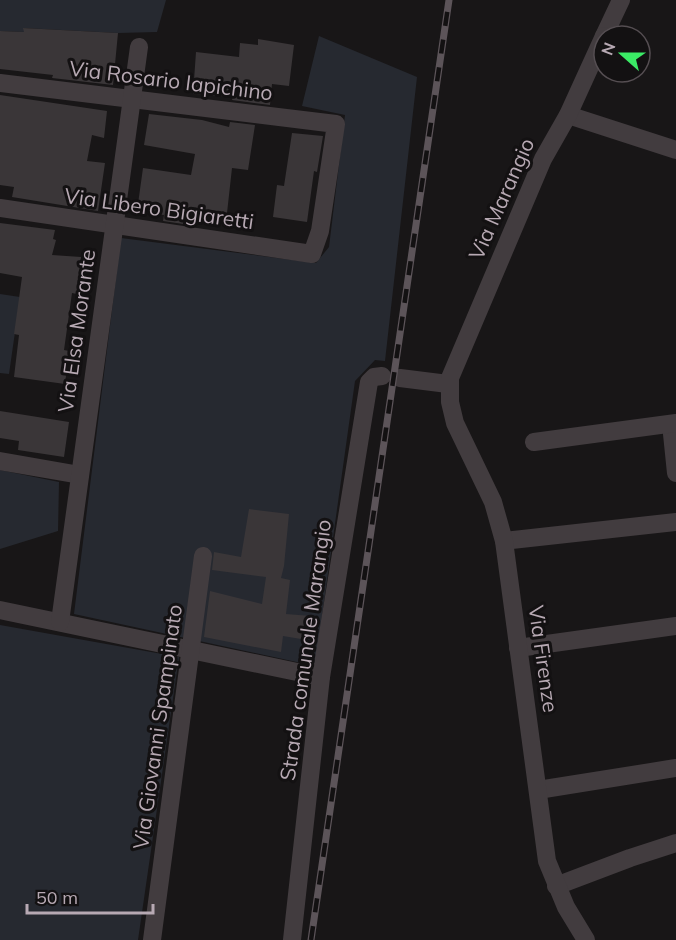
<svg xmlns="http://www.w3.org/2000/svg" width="676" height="940" font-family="Mulish,sans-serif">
	<rect width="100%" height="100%" fill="#181617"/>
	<g fill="#262930">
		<polygon points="0,0 166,0 157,32 118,33 24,28 24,32 0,31"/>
		<polygon points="319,36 417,77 385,361 375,360 355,381 315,666 74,614 121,238 316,263 329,247 345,115 302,106"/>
		<polygon points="0,294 20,297 9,374 0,373"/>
		<polygon points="0,470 59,482 58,531 0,549"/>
		<polygon points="0,625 179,657 138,940 0,940"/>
	</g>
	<g fill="#3a3638">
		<polygon points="23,28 118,33 113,85 52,78 53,75 0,69 0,31 24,32"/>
		<polygon points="258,39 294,45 289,86 272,84 270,105 232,100 233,97 193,94 196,52 239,57 240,43 258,45"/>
		<polygon points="0,95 107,111 104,138 92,135 87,161 105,163 98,211 12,197 14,187 0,185"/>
		<polygon points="149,114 202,120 229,127 230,122 255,125 248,170 232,168 227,213 192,207 190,225 163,221 164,215 137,211 143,168 191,175 195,154 144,145"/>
		<polygon points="292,133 323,136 317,172 314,171 307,222 273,217 277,185 284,186"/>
		<polygon points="0,223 55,230 53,239 56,240 52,255 81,257 77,294 72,293 64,350 69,351 65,384 14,377 19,335 14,334 22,277 0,273"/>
		<polygon points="0,411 69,422 64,457 18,450 19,441 0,438"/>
		<polygon points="249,509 289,514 284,566 281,578 290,580 286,614 311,616 307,640 283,636 281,652 204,637 210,591 262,604 266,577 212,570 214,552 241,557"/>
	</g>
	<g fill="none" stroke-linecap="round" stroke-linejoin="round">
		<g stroke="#423c3f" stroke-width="18">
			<polyline points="604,36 621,0"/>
			<polyline points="0,83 336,124 320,231 312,254 0,208"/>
			<polyline points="568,115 676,150"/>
			<polyline points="400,378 448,384"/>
			<polyline points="671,424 676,473"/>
			<polyline points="534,442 676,423"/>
			<polyline points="0,461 80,475"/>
			<polyline points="504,541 676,522"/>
			<polyline points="0,610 321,677"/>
			<polyline points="60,622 139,47"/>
			<polyline points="518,648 676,626"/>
			<polyline points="538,790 676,768"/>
			<polyline points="556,886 630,858 676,843"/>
			<polyline points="152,940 203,556"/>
			<polyline points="292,940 321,677 369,382 374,377 382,376"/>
			<polyline points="586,940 566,907 547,861 504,541 493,502 455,423 450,402 450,378 543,159 568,115 604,36"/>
		</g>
		<defs>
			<polyline id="rail" points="311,940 449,0"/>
		</defs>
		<use href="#rail" stroke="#5c5459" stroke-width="7"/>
		<use href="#rail" stroke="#131112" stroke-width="4.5" stroke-dasharray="14" stroke-linecap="butt"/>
	</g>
	<g text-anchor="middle" stroke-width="6" stroke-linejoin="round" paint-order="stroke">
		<g font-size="21" fill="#b7a9b3" stroke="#131112">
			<text transform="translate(171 81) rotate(7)" y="7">Via Rosario Iapichino</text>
			<text transform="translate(502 199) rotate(-66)" y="7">Via Marangio</text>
			<text transform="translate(159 209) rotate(8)" y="7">Via Libero Bigiaretti</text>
			<text transform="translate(77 331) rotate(-82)" y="7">Via Elsa Morante</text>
			<text transform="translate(306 650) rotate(-82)" y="7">Strada comunale Marangio</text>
			<text transform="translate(543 659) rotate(82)" y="7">Via Firenze</text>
			<text transform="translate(158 727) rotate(-82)" y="7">Via Giovanni Spampinato</text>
		</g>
	</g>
	<g transform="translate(622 54) rotate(291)"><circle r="28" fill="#131112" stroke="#554e52" stroke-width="1.5"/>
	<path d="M0-4.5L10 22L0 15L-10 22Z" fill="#3beb66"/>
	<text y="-9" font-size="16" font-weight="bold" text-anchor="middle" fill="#b7a9b3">N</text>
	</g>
	<path d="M27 904v9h126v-9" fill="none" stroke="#b7a9b3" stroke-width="3"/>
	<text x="36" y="904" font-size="18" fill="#b7a9b3" stroke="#131112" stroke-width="4.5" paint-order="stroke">50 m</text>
</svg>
